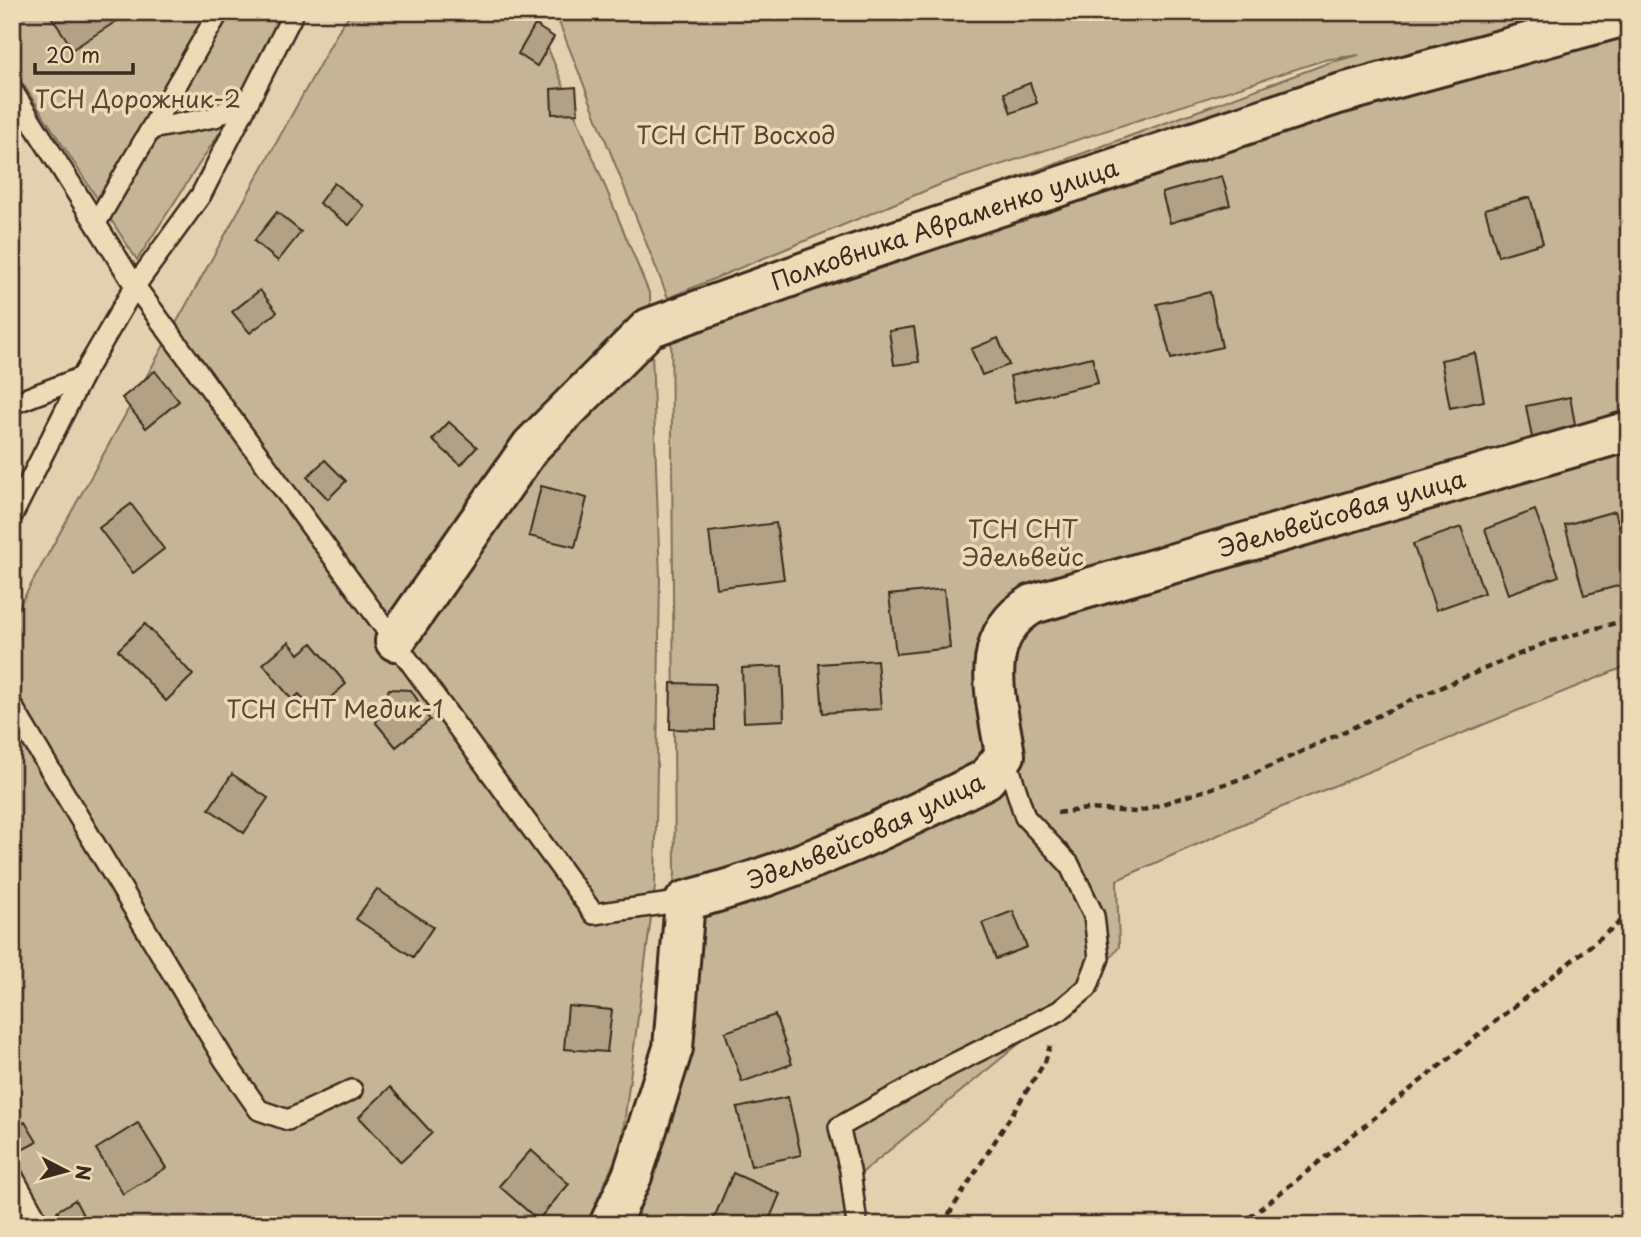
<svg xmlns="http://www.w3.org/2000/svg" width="1641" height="1237" font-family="'Playpen Sans',sans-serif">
	<rect width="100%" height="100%" fill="#e2d0ae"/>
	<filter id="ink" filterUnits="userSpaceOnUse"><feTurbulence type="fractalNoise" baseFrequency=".0143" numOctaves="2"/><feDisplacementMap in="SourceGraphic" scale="14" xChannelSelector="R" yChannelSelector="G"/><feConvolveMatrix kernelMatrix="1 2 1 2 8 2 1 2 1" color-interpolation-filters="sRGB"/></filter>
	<g filter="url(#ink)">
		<g fill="#c6b496" stroke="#806f5a" stroke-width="2">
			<polygon points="12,12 284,12 229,118 137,260 12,67"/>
			<polygon points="352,12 533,12 650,295 660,579 655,887 621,1147 586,1225 12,1225 12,619 341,26"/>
			<polygon points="555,12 1629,12 1629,665 1270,812 1117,880 1119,947 1087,988 858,1176 868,1225 638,1225 675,873 671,305 1328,63 1359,55 1324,60 944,183 668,298"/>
		</g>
		<g fill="#b3a185" stroke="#3b2a1e" stroke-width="2">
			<polygon points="48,12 120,12 123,17 73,49"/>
			<polygon points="535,25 554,37 537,66 518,54"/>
			<polygon points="1030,83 1037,103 1011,113 1004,93"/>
			<polygon points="576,87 578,113 552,114 551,89"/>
			<polygon points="1222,176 1230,205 1170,223 1162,193"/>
			<polygon points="334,183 364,206 349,225 319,203"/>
			<polygon points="1530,197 1543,243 1498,256 1485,209"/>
			<polygon points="277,212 301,232 278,261 254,241"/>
			<polygon points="260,290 277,312 250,333 232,312"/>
			<polygon points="1210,292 1222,347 1171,359 1157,304"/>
			<polygon points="914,327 919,362 894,365 889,331"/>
			<polygon points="998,338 1009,365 982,375 971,349"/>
			<polygon points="1475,353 1484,401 1450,408 1441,360"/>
			<polygon points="1092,357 1098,383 1015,402 1010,376"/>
			<polygon points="155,371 179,401 146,428 122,398"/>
			<polygon points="1570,397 1577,435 1533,443 1526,406"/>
			<polygon points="449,422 477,447 461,465 432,440"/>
			<polygon points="325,460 346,481 328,499 307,477"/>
			<polygon points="541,486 587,498 575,547 529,536"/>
			<polygon points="131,504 164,549 133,573 99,528"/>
			<polygon points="1535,510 1559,576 1508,594 1485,529"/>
			<polygon points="1615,511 1629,562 1629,583 1584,595 1565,525"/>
			<polygon points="776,523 784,579 716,588 709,532"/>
			<polygon points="1461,527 1484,593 1436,610 1413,544"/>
			<polygon points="944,589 950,648 896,654 889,595"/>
			<polygon points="145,624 193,675 166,701 118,650"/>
			<polygon points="289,642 299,654 312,643 346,684 314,712 299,694 292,700 263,664"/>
			<polygon points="877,660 881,709 823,713 819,664"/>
			<polygon points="782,666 784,720 744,722 742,668"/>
			<polygon points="671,683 715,684 715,730 670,729"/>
			<polygon points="389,689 411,690 430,720 396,747 376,723"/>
			<polygon points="232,774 268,798 244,833 209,809"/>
			<polygon points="377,889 433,927 413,957 356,919"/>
			<polygon points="1013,911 1027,947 996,959 982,923"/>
			<polygon points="568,1006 612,1010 607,1052 564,1049"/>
			<polygon points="775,1015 792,1064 742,1082 725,1032"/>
			<polygon points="390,1087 432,1133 401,1162 359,1117"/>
			<polygon points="788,1097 801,1155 751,1166 737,1108"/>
			<polygon points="25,1122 37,1142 22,1150 12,1129"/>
			<polygon points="138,1123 166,1168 123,1194 96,1149"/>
			<polygon points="531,1150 569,1184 538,1220 499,1186"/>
			<polygon points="733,1173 780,1194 767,1225 711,1225"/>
			<polygon points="75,1200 85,1219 76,1225 65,1225 57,1211"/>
		</g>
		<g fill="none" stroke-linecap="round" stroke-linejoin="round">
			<defs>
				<g id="lane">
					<polyline points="12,90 135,286 594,914 685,901"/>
					<polyline points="151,129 215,117 251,96"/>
					<polyline points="96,223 219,12"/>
					<polyline points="12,404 82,377"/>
					<polyline points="12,516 82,377 135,286 201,195 294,12"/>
					<polyline points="12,706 225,1061 259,1110 288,1120 352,1090"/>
					<polyline points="12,1175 40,1225"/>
					<polyline points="857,1225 850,1170 839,1127 951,1065 1059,1011 1087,988 1099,958 1094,916 1069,864 1025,817 1005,755"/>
				</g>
				<g id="street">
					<path id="s1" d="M395,641L531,446L649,328L832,262L1335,95L1629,15"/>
					<path id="s2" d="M609,1225L632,1176L673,1048L685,901C791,874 888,828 986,779L1005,755C997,700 975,637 1033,604L1629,431"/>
				</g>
			</defs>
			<use href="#lane" stroke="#3b2a1e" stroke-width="24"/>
			<use href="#street" stroke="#3b2a1e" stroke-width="44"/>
			<g stroke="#3b2a1e" stroke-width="4.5" stroke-dasharray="7 5" stroke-linecap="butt">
				<polyline points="1057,813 1087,809 1137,812 1247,777 1418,697 1548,642 1629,619"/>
				<polyline points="942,1225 1045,1062 1050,1046"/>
				<polyline points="1240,1225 1629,915"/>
			</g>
			<use href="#lane" stroke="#eddab7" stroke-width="19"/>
			<use href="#street" stroke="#eddab7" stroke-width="38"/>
		</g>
	</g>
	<g text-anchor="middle" stroke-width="7" stroke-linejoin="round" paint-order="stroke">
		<g font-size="24" fill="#574636" stroke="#eddab7">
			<text x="138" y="108">ТСН Дорожник-2</text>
			<text x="736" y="144">ТСН СНТ Восход</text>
			<text x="1023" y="538">ТСН СНТ<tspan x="1023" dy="28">Эдельвейс</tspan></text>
			<text x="335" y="718">ТСН СНТ Медик-1</text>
		</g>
		<g font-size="24" fill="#3b2a1e" stroke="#eddab7">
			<text dy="8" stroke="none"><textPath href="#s1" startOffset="718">Полковника Авраменко улица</textPath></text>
			<text dy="8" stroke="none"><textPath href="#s2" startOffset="1180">Эдельвейсовая улица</textPath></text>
			<text dy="8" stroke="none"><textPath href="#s2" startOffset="530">Эдельвейсовая улица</textPath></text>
		</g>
	</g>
	<rect width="1641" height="1237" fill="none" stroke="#eddab7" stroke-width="42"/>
	<rect x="21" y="21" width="1599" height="1195" fill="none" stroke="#3b2a1e" stroke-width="2.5" filter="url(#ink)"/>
	<g transform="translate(66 1171) rotate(96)" stroke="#eddab7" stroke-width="5" paint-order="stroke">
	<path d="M0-5L12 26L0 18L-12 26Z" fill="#3b2a1e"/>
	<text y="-10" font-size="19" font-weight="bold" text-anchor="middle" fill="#3b2a1e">N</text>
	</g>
	<path d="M35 63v10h98v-10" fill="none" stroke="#3b2a1e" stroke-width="3.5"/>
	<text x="46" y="63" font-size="21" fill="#3b2a1e" stroke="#eddab7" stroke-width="5" paint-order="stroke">20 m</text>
</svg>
